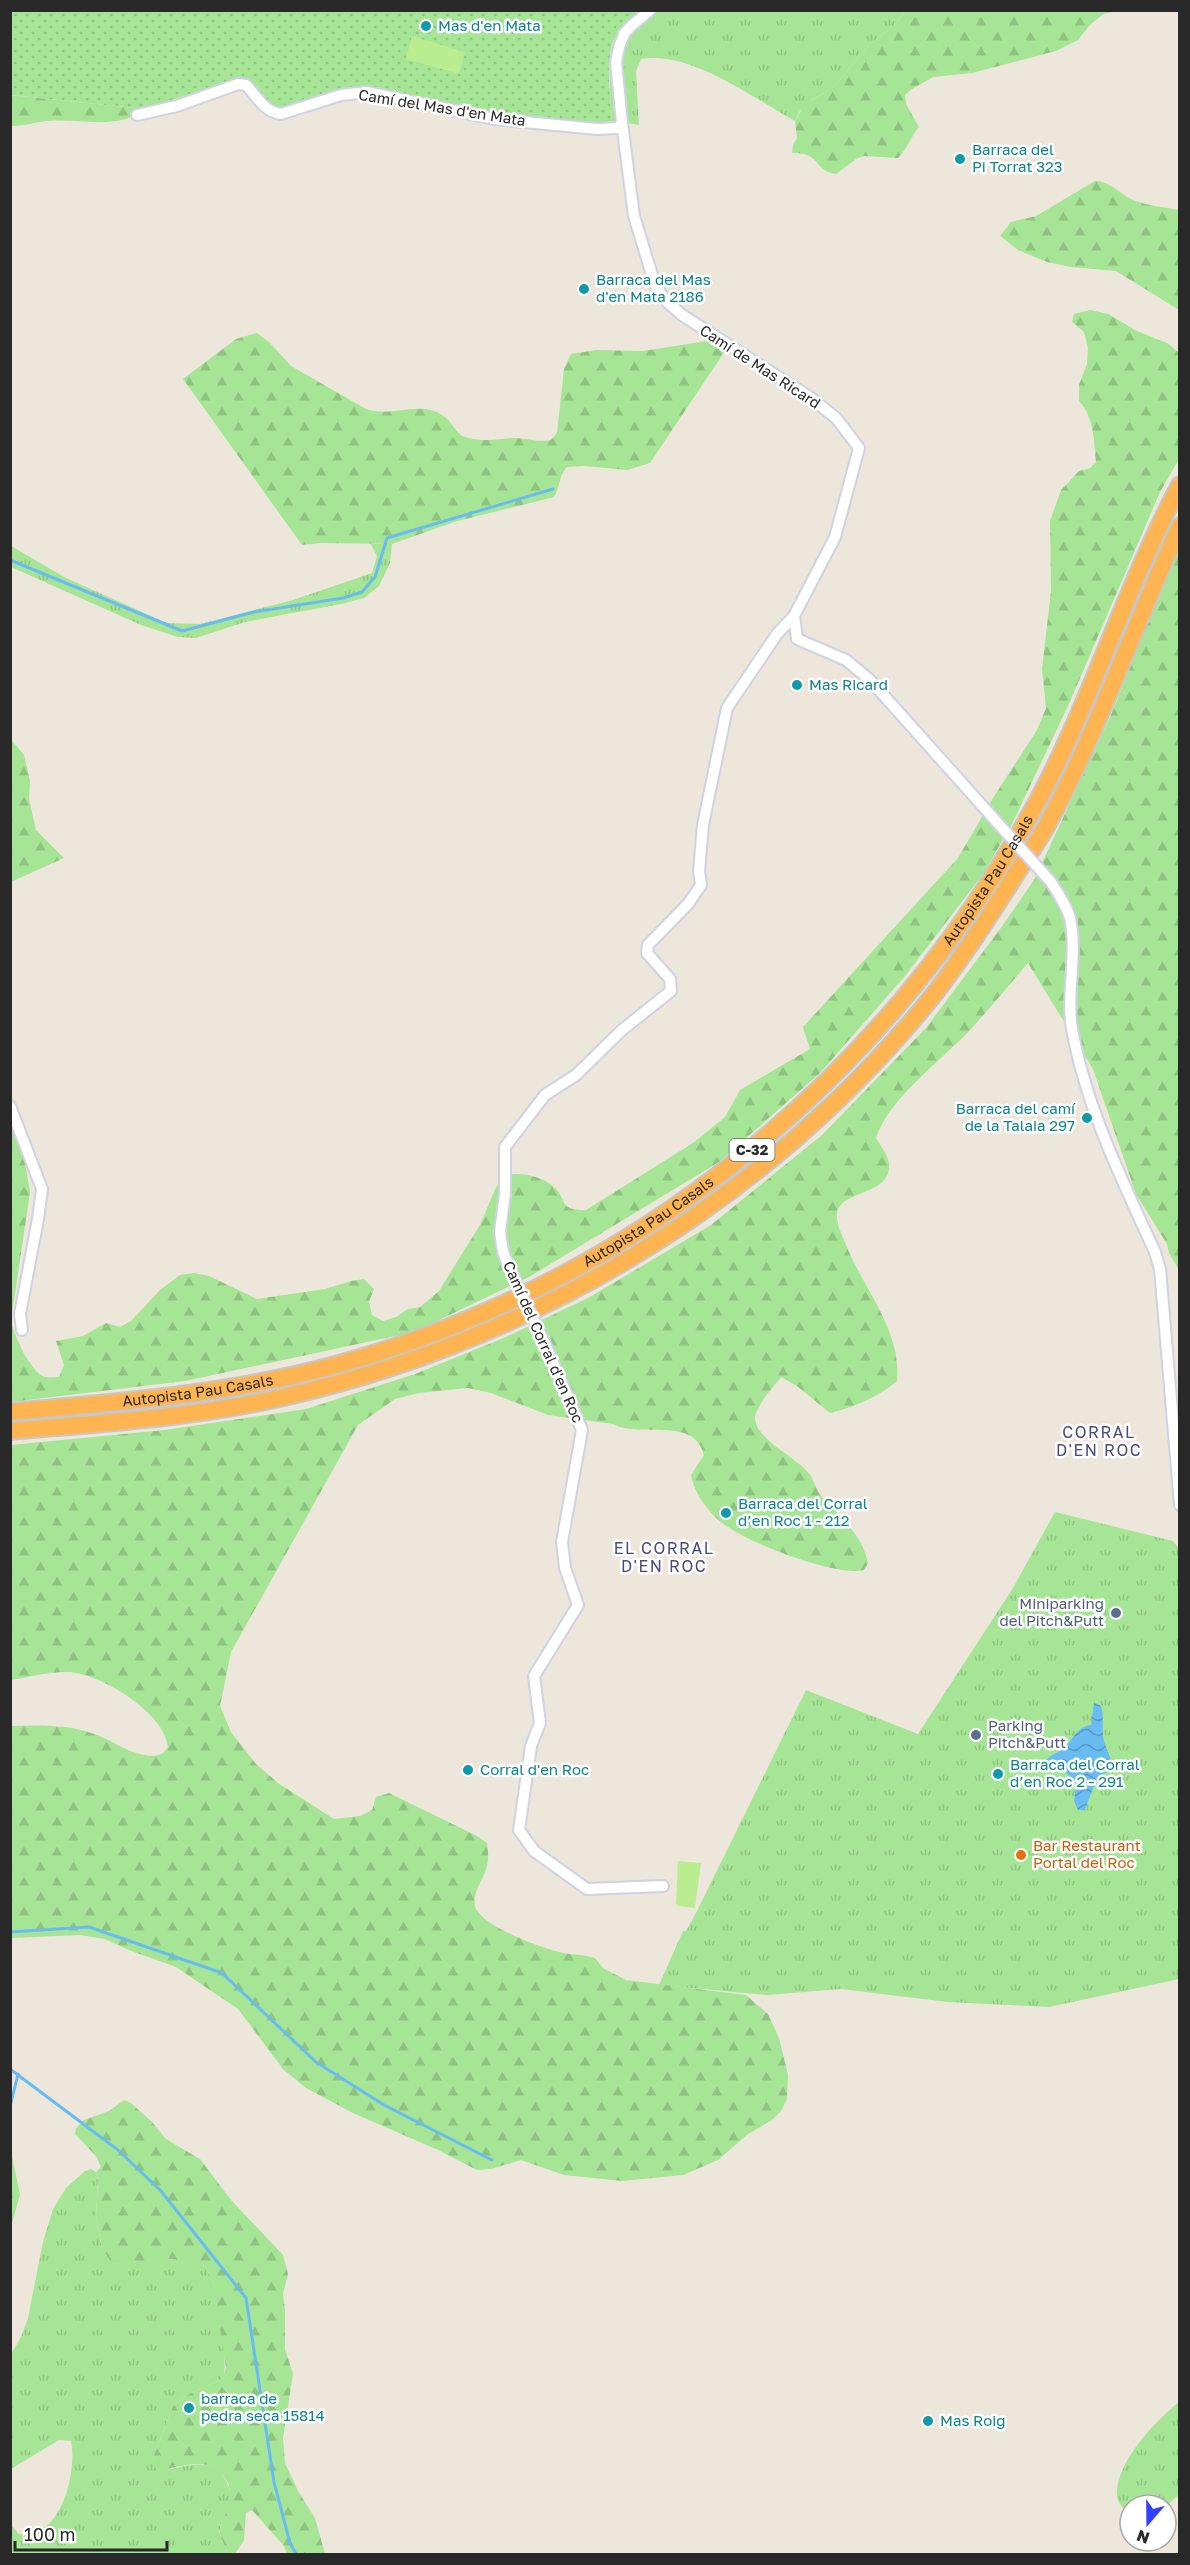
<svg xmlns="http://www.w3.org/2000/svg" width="1190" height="2565" font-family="'Golos Text',sans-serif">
	<defs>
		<pattern id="grass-tufts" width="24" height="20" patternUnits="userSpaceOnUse" patternTransform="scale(1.5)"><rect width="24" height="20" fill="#a6e595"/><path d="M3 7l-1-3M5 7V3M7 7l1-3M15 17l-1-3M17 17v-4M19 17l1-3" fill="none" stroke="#8fc480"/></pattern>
		<pattern id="forest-firs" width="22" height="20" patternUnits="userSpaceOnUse" patternTransform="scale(1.5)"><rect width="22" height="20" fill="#a6e595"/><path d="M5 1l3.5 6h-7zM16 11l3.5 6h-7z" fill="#8fc480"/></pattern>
		<pattern id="park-dots" width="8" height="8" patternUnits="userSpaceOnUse" patternTransform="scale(1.5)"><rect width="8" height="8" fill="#a6e595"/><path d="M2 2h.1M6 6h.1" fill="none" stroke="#8fc480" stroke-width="1.8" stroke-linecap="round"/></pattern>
		<pattern id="water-waves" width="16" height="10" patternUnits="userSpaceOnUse" patternTransform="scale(1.5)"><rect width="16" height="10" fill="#69bcf2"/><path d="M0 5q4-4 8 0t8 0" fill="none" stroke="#5699c4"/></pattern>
	</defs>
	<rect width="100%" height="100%" fill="#ece7da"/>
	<g fill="url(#grass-tufts)">
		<path d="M641,11H910H906L895,24L868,46L834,87L812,100L799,112L795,121C753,98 690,50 641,59L636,71L639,125L612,121C611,95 604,50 620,28C625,21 635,17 641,11Z"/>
		<polygon points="371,544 392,544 390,563 379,586 364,598 341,604 245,622 196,638 178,637 141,625 11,567 11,546 66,578 167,623 200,624 293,600 372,573 377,556"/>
		<polygon points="1055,1512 1173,1541 1180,1550 1179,1979 1049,2007 948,2002 841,1989 767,1995 659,1985 683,1931 686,1931 697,1911 806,1690 918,1734 1013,1588"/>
		<polygon points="10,2146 20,2194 11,2227 10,2227"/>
		<path d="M91,2169L96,2172L98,2179L96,2216L102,2248L114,2263C145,2268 173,2252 202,2263C206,2269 211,2276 213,2283C218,2299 230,2367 222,2379L187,2395L173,2406L153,2458L171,2469C190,2465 214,2458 225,2479C228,2485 231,2490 230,2497C230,2508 222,2521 219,2532L228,2554H11L10,2524L19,2534C62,2540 77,2472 71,2441L59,2440L11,2469V2354L21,2337L28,2318L43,2242L53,2209L66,2188L85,2171Z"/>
		<path d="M1179,2402V2494L1166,2507V2505H1130V2516C1126,2511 1118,2504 1117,2497C1114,2464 1155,2421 1179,2402Z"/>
	</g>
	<g fill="url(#forest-firs)">
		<path d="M906,11L910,10L1118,11L1103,14L1089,26L1078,40L1056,51L972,73L933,77L912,89L905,95L906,104L919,127C910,138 907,149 898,158L864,156L856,159L836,174C814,172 822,152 792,153L793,145L797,138L795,121L804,105L834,87L868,46L895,24Z"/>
		<path d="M10,95L145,109C118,131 80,118 48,121C35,122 24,126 11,126Z"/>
		<path d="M1095,181C1110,181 1120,194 1133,200C1149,206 1163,207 1179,210V310L1116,271L1071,267L1047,262L1018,250L1000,236L1011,222L1036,216Z"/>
		<path d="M1090,310L1108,314L1137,331L1169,344L1179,353V459L1160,492L1068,706L1012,824L983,874L905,976L820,1073L719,1162L529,1277L414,1332L185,1381L11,1402L10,1122L23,1152L30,1192L11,1321C14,1335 30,1372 45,1377C49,1378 55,1377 59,1377L64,1365L56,1341L83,1336L106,1323L120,1327L131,1321L160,1290L180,1275L194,1273L209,1276L257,1299L325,1289L351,1281L364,1279L374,1289L369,1302L372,1315L383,1321L396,1317L408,1309L420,1307L439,1291L480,1225L496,1187L506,1175C521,1172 543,1176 555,1188C568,1201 558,1210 586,1210L693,1143L725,1117L740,1090L810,1049L803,1027L958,858L993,798L1037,730L1046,708L1042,669L1051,591L1050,521L1061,490L1079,471L1090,468L1096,462C1094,441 1094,417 1079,401V385L1087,364L1088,348L1084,332L1072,322L1074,314Z"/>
		<path d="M257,333L270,343L291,366L366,409C390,418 420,400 442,415C451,420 454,430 462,436C483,443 493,439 513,438C527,437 535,443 551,440L557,433L564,369L571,354L596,350L643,351L707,341L725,351L650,463L627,470L584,466L567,467C559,475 560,487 554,497L454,522L392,544L320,543L302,545L183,379L236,339Z"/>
		<path d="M1179,546V1270L1169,1253L1167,1244L1136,1194L1093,1069L1028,963C1009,985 990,1008 970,1030C941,1061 889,1098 876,1138C880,1145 888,1155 889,1163C892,1197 839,1189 837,1214C836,1222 841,1233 844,1240C861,1286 902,1329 897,1381C880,1396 852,1408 830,1413L797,1386L781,1377C774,1386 754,1408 755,1419C756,1438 794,1457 806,1470C815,1479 815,1490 822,1497C841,1518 862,1534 868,1563L864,1570C837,1577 752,1544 728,1527C711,1516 695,1496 691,1475L704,1455C694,1415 640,1439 613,1424L548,1415L491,1393L468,1388L419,1393L395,1399L358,1425L231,1652L220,1706L231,1732L256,1764L278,1783L334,1819L360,1816L372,1810L376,1797L389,1793L477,1836L487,1843C488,1851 489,1858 487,1866C484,1879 472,1892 475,1906C479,1925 541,1948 559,1952C571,1955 583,1954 595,1958L603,1968L626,1980L746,1995L768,2014L779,2038L788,2075L787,2099L781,2111L772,2120L748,2134L718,2160L683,2175L622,2181L603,2179L564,2175L521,2160L491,2169L477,2170L438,2150L353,2113L306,2088L283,2069L238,2009L176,1967L131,1951L105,1939L80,1935L11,1938V1726C40,1725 69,1724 97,1735C113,1741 127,1752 144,1755C154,1757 163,1756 168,1747C164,1712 102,1675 70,1672C51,1671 29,1677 11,1680V1445L165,1430L306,1409L415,1374L506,1337L588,1298L711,1225L822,1135L926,1028L1003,925L1034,880L1110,717Z"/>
		<polygon points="10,738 24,755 30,781 29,799 36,830 64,858 11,882"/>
		<path d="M124,2100L131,2103L152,2122L166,2139L200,2159L231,2200L283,2255L288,2274L283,2294L285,2309V2349L293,2374L283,2438L285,2463L298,2491L315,2518L325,2554H287L284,2546L252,2510L246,2513L244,2540L235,2554H228L219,2532C225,2513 240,2488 219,2472C212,2466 207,2464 198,2464C184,2464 170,2469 156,2470L153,2458L173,2406L187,2395L222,2379L226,2368L213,2282L202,2263L171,2259L132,2266L114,2263L109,2259L102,2248L96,2216L98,2179L96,2172L101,2167L96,2156L75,2134L76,2128L84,2120L109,2111Z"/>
	</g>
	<path fill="url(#park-dots)" d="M11,11H641C635,17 625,21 620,28C602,52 611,94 612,121L587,124L490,116L357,88L275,109C263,100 255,87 243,79L223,83L145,109L11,95Z"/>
	<g fill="#b9ed90">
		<polygon points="412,36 465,52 459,74 406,59"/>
		<polygon points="678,1861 701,1863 695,1908 678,1906 676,1904"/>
	</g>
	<path fill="url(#water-waves)" d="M1094,1702L1101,1706C1104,1716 1102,1725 1103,1736C1104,1744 1110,1755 1112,1764L1093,1788L1085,1810H1078L1074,1801L1076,1784L1063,1769L1052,1767L1046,1760C1052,1754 1060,1752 1066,1746C1074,1737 1077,1727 1091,1725Z"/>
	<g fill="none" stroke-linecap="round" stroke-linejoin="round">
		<g stroke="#69bcf2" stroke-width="3">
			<polyline points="10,560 182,631 254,612 343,598 362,592 375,577 387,538 553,489"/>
			<polyline points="10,1932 89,1927 222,1973 316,2062 384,2105 492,2160"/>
			<polyline points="10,2069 118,2150 161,2191 246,2298 274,2482 290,2543 296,2554"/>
			<polyline points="10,2107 18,2074"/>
			<polyline points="10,2218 10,2227"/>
		</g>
		<defs>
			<g id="minor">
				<polyline points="650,10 630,27 624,34 619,47 616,62 622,123 634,216 655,285 665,300 682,315 811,398 836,418 859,448 835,537 794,616 797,639 846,660 870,680 995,820"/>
				<path d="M137,115L177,106L238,84L246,85C257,96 264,112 281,114L341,95L367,92L494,119L597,129L618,128L622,123"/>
				<path d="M1051,882C1058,894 1069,909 1071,923C1077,958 1066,994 1072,1029C1086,1107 1122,1180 1155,1252L1160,1269L1180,1505"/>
				<polyline points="10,1106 42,1189 38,1219 20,1314 22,1330"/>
				<polyline points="510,1269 503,1252 500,1232 505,1194 505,1147 545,1095 576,1075 622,1030 671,991 670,979 647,953 648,945 688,904 701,885 699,871 703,825 727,708 777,634 794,616"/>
				<polyline points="545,1344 582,1430 562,1542 565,1568 578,1605 534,1676 540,1723 531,1746 519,1830 534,1851 587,1889 663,1886"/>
			</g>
			<g id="highway">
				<path id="s1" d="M10,1412C120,1402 230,1394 336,1365C635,1282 879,1083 1030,815C1089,710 1123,592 1180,485"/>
				<path d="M10,1431C100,1423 191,1418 279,1398C531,1342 763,1203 927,1003C957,966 983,926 1009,885C1021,865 1035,846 1047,825C1099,729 1134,625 1180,526"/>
			</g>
		</defs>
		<use href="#minor" stroke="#d0d1e3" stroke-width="14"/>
		<use href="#highway" stroke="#c7c7c7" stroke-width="20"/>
		<use href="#minor" stroke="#fff" stroke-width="10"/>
		<use href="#highway" stroke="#ffb452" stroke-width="16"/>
		<defs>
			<g id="minor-bridge">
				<polyline points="995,820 1051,882"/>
				<polyline points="510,1269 545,1344"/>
			</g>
		</defs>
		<use href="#minor-bridge" stroke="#d0d1e3" stroke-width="14" stroke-linecap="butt"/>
		<use href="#minor-bridge" stroke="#fff" stroke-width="10"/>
	</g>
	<g fill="#0f9aa8" stroke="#fff" stroke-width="2">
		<circle cx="426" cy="26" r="6"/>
		<circle cx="960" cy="159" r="6"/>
		<circle cx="584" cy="289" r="6"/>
		<circle cx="797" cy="685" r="6"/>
		<circle cx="1087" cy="1118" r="6"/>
		<circle cx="726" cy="1513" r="6"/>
		<circle cx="468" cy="1770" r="6"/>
		<circle cx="998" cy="1774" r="6"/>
		<circle cx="189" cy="2408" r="6"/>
		<circle cx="928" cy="2421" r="6"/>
	</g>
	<g fill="#5c6f8a" stroke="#fff" stroke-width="2">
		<circle cx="1116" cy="1613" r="6"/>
		<circle cx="976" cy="1735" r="6"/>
	</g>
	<circle fill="#e8710a" stroke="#fff" stroke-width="2" cx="1021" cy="1855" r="6"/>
	<g text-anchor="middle" stroke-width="5" stroke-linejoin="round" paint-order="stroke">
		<rect fill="#fff" stroke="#696969" stroke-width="1.5" x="729.5" y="1139" width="45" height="22" rx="4.5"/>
		<g font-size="14" font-weight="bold" fill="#292929">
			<text x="752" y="1155">C-32</text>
		</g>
		<g font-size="15" fill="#0d838f" stroke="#fff" text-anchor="start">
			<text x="438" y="31">Mas d'en Mata</text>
			<text x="972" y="155">Barraca del<tspan x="972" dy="17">Pi Torrat 323</tspan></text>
			<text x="596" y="285">Barraca del Mas<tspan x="596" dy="17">d'en Mata 2186</tspan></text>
			<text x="809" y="690">Mas Ricard</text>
			<text x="1075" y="1114" text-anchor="end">Barraca del camí<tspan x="1075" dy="17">de la Talaia 297</tspan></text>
			<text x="738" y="1509">Barraca del Corral<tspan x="738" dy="17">d’en Roc 1 - 212</tspan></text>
			<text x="1010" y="1770">Barraca del Corral<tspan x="1010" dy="17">d’en Roc 2 - 291</tspan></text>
			<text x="480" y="1775">Corral d'en Roc</text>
			<text x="201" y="2404">barraca de<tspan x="201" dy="17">pedra seca 15814</tspan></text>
			<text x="940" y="2426">Mas Roig</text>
		</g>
		<g font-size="15" fill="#292929" stroke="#fff">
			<text transform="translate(442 108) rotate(9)" y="5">Camí del Mas d'en Mata</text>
			<text transform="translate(760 367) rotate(33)" y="5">Camí de Mas Ricard</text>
			<text dy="5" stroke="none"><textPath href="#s1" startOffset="1161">Autopista Pau Casals</textPath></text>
			<text dy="5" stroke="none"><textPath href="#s1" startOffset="675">Autopista Pau Casals</textPath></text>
			<text transform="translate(543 1342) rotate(66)" y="5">Camí del Corral d'en Roc</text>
			<text dy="5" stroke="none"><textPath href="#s1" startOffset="189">Autopista Pau Casals</textPath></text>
		</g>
		<g font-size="15" fill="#4e5e75" stroke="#fff" text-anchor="end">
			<text x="1104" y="1609">Miniparking<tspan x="1104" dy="17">del Pitch&amp;Putt</tspan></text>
			<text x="988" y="1731" text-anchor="start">Parking<tspan x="988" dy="17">Pitch&amp;Putt</tspan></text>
		</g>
		<g font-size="15" fill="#c56008" stroke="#fff" text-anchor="start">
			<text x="1033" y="1851">Bar Restaurant<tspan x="1033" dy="17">Portal del Roc</tspan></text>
		</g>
		<g font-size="16" letter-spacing="1.5" fill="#484b7b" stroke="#fff">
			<text x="1099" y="1438">CORRAL<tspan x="1099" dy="18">D'EN ROC</tspan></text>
			<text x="664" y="1554">EL CORRAL<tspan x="664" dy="18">D'EN ROC</tspan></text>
		</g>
	</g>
	<rect width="1190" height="2565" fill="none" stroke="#292929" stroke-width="24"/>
	<g transform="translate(1148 2523) rotate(200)"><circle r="28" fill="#ffffff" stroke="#a9a9a9" stroke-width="1.5"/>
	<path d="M0-4.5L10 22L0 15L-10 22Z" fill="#3440ff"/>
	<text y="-9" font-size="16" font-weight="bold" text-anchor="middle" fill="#292929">N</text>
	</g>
	<path d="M15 2541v9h152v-9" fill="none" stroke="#292929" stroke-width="3"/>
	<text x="24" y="2541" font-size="18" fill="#292929" stroke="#ffffff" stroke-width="4.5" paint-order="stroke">100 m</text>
</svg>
